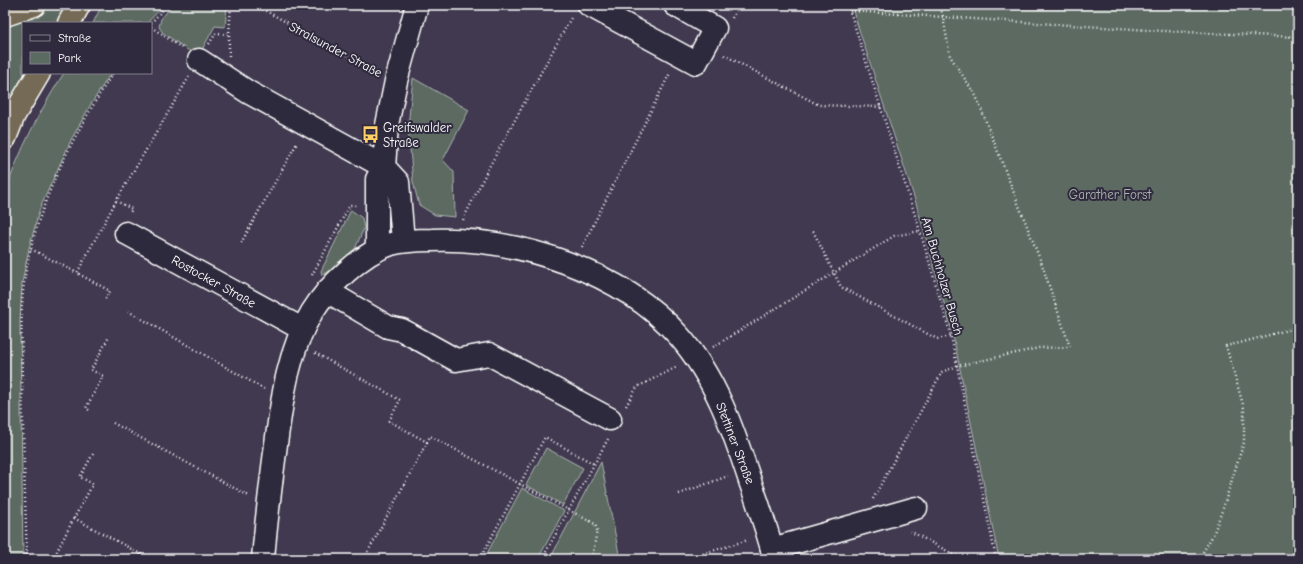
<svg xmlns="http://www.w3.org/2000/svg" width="1303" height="564" font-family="'Comic Neue',sans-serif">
	<rect width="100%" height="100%" fill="#403950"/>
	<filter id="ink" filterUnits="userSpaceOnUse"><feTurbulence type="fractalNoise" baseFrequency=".025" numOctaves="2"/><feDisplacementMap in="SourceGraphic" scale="8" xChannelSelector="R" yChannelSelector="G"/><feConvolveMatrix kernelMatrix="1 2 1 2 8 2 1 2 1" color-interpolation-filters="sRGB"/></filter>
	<g filter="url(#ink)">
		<g fill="#5b6b62" stroke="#adb5b0">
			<polygon points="52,5 73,5 62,23 23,23 23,73 30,73 5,115 5,26 40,13"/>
			<polygon points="102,5 164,5 147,23 93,23"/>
			<polygon points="173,5 227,5 225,27 215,26 198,57 163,33 159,27 161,19"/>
			<polygon points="851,5 1298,5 1298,559 999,559 953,335 916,203"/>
			<path d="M64,73H111L91,104L71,140L40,208L29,248L22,283L20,322L23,559H5V193C19,151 40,110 64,73Z"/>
			<polygon points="413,78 469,110 443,160 454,172 455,217 435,215 419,205 413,182 408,127"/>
			<polygon points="351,210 362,218 364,228 355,249 334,268 322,275 321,271"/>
			<polygon points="546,448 583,468 563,505 526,485"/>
			<polygon points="601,462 620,559 550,559"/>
			<polygon points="522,488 564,511 538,559 484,559"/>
		</g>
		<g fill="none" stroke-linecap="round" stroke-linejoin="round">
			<defs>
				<g id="minor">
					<polyline points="589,5 696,63 715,28 675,5"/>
					<polyline points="199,60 248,92 384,167 398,182 403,241"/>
					<polyline points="126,233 302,329"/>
					<polyline points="377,250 377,179 384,167 387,125 396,81 417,5"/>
					<polyline points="327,291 388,327 402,330 456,360 489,354 610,419"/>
					<polyline points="772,549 916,508"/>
					<path d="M263,559C266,521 271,483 276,444C282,399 288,351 312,312C328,286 362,253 391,244C405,240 419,240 432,240C517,237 622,271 679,336C716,378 734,432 751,484C760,509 768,534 775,559"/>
				</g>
				<g id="highway">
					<polyline points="5,15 34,5"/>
					<polyline points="69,23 79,5"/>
					<polyline points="5,138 14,115 39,73"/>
				</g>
			</defs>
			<use href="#minor" stroke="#fff" stroke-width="25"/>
			<use href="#highway" stroke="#fff" stroke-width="25"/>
			<g stroke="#fff" stroke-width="2.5" stroke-dasharray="1 3" stroke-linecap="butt">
				<polyline points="255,5 378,72"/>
				<polyline points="762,5 766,7 774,8"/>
				<polyline points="848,5 920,231 951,336 996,559"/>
				<polyline points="850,11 1164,31 1298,37"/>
				<polyline points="732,18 739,5"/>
				<polyline points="151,23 167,5"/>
				<polyline points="151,27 182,48"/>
				<polyline points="209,44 216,33 229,34"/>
				<polyline points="724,55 819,105 882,107"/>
				<polyline points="229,56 229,34 231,5"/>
				<polyline points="116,201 132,209 130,213"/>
				<polyline points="463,220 488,169 572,16"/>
				<polyline points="813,231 841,287 937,339 951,336"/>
				<polyline points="241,243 297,143"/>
				<polyline points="582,247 670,73"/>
				<polyline points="31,249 77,273"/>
				<polyline points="312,275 350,205 357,205"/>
				<polyline points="105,299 110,291 77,273 116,201 189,77"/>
				<polyline points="128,311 264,389"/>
				<polyline points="713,347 894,236 920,231"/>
				<polyline points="315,353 400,400 389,421 427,442 430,436 595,524 597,530 592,559"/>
				<polyline points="626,406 637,387 677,367"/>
				<polyline points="89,410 86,408 103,376 91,370 109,337"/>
				<polyline points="113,423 249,496"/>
				<polyline points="93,454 80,477 93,484 74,518 150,559"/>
				<polyline points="679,494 728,476"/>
				<polyline points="873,499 942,372 957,366 1039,348 1070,347 1041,262 976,96 950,56 943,17 940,5"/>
				<polyline points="910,531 962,559"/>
				<polyline points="695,556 748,540"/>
				<path d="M27,559C25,497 23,436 22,374C22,344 20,313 24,283C35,207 72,137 113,73"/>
				<polyline points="53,559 74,518"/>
				<polyline points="138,559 141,554"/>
				<polyline points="364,559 427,442"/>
				<polyline points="480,559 545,437 594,464"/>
				<polyline points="542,559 608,439"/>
				<polyline points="1199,559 1213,535 1223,508 1244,442 1244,408 1226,346 1240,343 1298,327"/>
			</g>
			<use href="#minor" stroke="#2f2a3d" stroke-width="22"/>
			<use href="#highway" stroke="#756a55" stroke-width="22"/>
		</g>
	</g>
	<defs>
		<symbol id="bus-bare" viewBox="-9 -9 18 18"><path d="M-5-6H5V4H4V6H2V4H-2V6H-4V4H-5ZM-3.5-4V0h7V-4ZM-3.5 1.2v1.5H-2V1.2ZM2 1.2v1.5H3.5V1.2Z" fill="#ffd166" stroke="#2f2a3d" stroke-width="2.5" paint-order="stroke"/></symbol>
	</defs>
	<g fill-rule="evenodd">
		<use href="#bus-bare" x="358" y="122" width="25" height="25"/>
	</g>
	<g text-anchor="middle" stroke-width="4" stroke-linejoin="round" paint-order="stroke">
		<g font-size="13" fill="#fff" stroke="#2f2a3d">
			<text transform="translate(336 49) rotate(28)" y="5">Stralsunder Straße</text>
			<text transform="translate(943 276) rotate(74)" y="5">Am Buchholzer Busch</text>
			<text transform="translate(214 281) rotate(29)" y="5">Rostocker Straße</text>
			<text transform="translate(736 443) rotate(69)" y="5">Stettiner Straße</text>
		</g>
		<g font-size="13" fill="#fff" stroke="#2f2a3d" text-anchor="start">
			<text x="383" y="132">Greifswalder<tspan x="383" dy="15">Straße</tspan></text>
		</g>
		<g font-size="13" fill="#adb5b0" stroke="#2f2a3d">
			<text x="1110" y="199">Garather Forst</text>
		</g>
	</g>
	<rect width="1303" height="564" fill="none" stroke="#2f2a3d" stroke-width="20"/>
	<rect x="10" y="10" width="1283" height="544" fill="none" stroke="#fff" stroke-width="1.5" filter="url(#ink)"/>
	<rect x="22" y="22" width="130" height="52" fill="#2f2a3d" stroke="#827f8b"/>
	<rect x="30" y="35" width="20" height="6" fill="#2f2a3d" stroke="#827f8b"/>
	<text x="58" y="42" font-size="12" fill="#ffffff">Straße</text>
	<rect x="30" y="52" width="20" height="12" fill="#5b6b62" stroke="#827f8b"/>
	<text x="58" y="62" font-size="12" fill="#ffffff">Park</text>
</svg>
